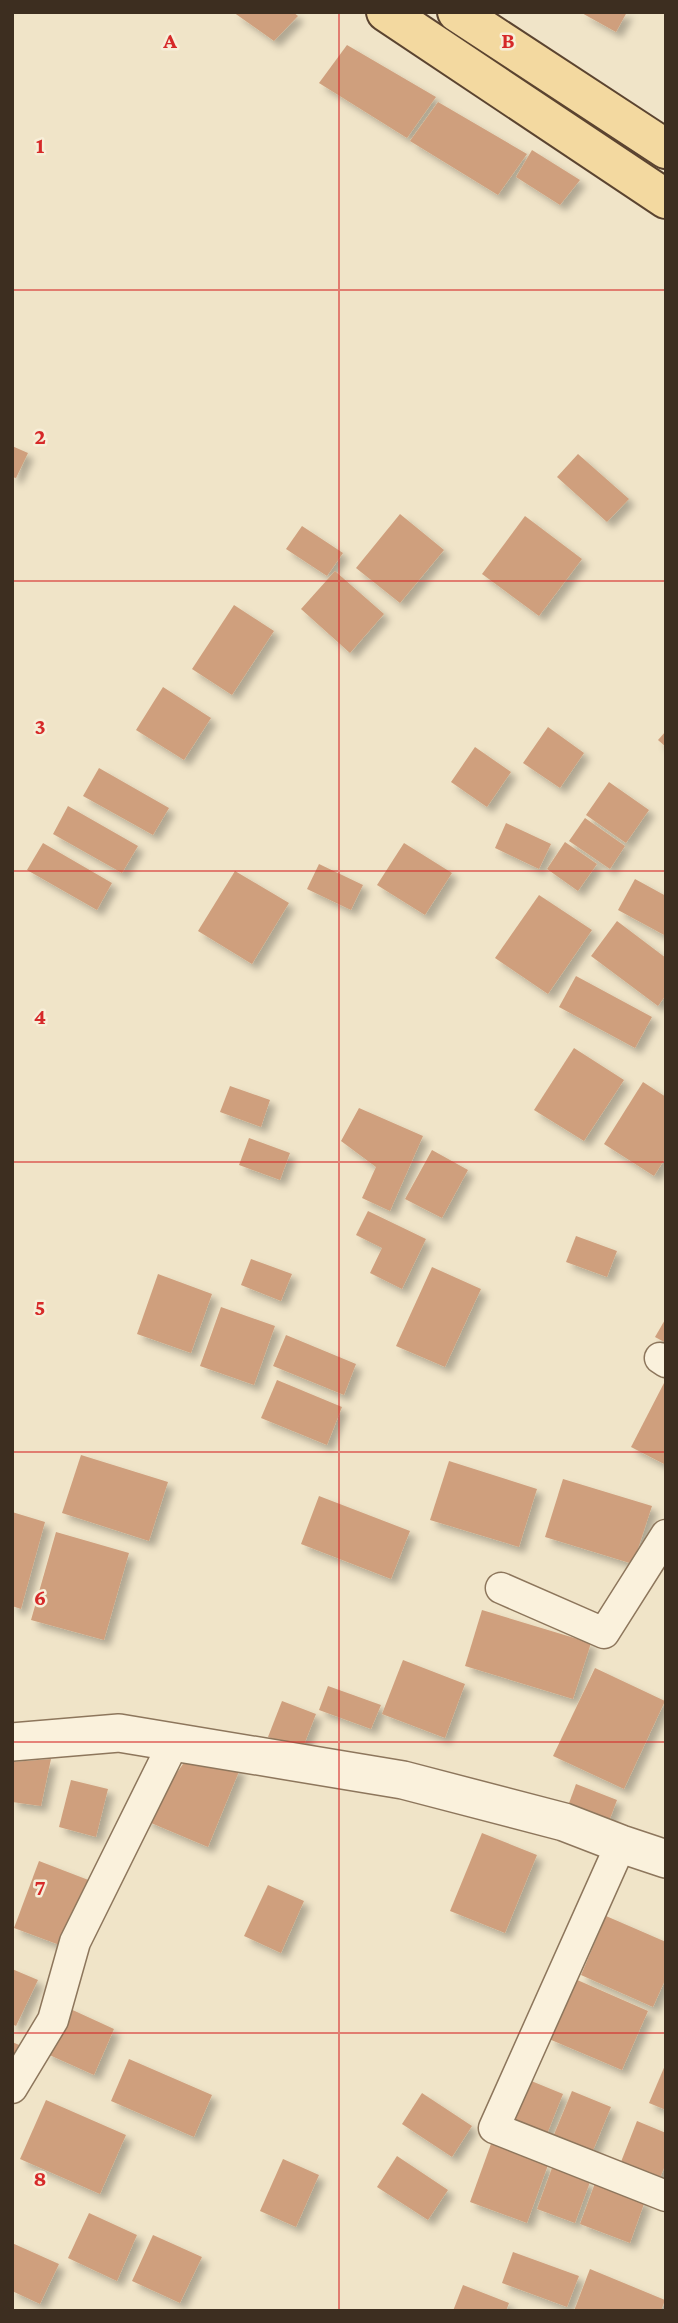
<svg xmlns="http://www.w3.org/2000/svg" width="678" height="2323" font-family="'Crimson Pro',serif">
	<defs>
		<filter id="shadow"><feDropShadow dx="6" dy="6" stdDeviation="3.5" flood-color="#0004"/></filter>
	</defs>
	<rect width="100%" height="100%" fill="#f0e4c8"/>
	<g fill="#cf9f7d" filter="url(#shadow)">
		<polygon points="233,12 293,12 298,16 274,41"/>
		<polygon points="580,12 627,12 616,32"/>
		<polygon points="347,45 436,97 407,138 319,83"/>
		<polygon points="438,102 527,154 498,195 410,141"/>
		<polygon points="532,150 580,180 560,205 516,177"/>
		<polygon points="12,446 28,453 16,478 12,477"/>
		<polygon points="578,454 629,499 607,522 557,477"/>
		<polygon points="400,514 444,550 400,603 356,568"/>
		<polygon points="525,516 582,559 539,616 482,574"/>
		<polygon points="302,526 343,553 327,576 286,549"/>
		<polygon points="335,571 384,614 350,653 301,609"/>
		<polygon points="234,605 274,631 232,695 192,669"/>
		<polygon points="163,687 211,718 184,760 136,730"/>
		<polygon points="548,727 584,753 560,788 523,763"/>
		<polygon points="666,731 666,747 658,740"/>
		<polygon points="475,747 511,772 487,807 451,782"/>
		<polygon points="99,768 169,808 153,835 83,796"/>
		<polygon points="609,782 649,810 626,843 586,815"/>
		<polygon points="68,806 138,846 122,873 53,834"/>
		<polygon points="585,818 625,846 610,869 569,841"/>
		<polygon points="506,823 551,844 539,869 495,848"/>
		<polygon points="565,842 597,864 578,891 547,869"/>
		<polygon points="43,843 112,883 97,910 27,870"/>
		<polygon points="404,843 452,873 425,915 377,885"/>
		<polygon points="319,864 363,885 351,910 307,889"/>
		<polygon points="235,871 289,903 252,964 198,931"/>
		<polygon points="635,879 666,896 666,936 618,910"/>
		<polygon points="539,895 592,930 548,994 495,958"/>
		<polygon points="617,921 666,958 666,995 658,1006 591,956"/>
		<polygon points="576,976 652,1017 635,1048 559,1007"/>
		<polygon points="574,1048 624,1080 584,1141 534,1110"/>
		<polygon points="643,1082 666,1097 666,1157 654,1176 604,1144"/>
		<polygon points="230,1086 270,1100 261,1127 220,1112"/>
		<polygon points="359,1108 423,1136 390,1211 362,1198 376,1167 341,1141"/>
		<polygon points="249,1138 290,1153 280,1180 239,1165"/>
		<polygon points="432,1150 468,1170 442,1218 405,1199"/>
		<polygon points="368,1211 426,1239 402,1289 370,1273 382,1248 356,1235"/>
		<polygon points="576,1236 617,1251 607,1277 566,1262"/>
		<polygon points="251,1259 292,1274 281,1301 241,1285"/>
		<polygon points="432,1267 481,1289 445,1367 396,1346"/>
		<polygon points="158,1274 212,1294 191,1353 137,1334"/>
		<polygon points="221,1307 275,1326 254,1385 200,1366"/>
		<polygon points="666,1318 666,1343 655,1337"/>
		<polygon points="286,1335 356,1364 344,1395 273,1366"/>
		<polygon points="277,1380 342,1407 327,1445 261,1418"/>
		<polygon points="664,1383 666,1384 666,1465 631,1447"/>
		<polygon points="81,1455 168,1482 149,1541 62,1513"/>
		<polygon points="449,1461 537,1489 519,1547 430,1520"/>
		<polygon points="563,1479 652,1506 633,1564 545,1537"/>
		<polygon points="319,1496 410,1531 391,1579 301,1544"/>
		<polygon points="12,1512 45,1522 21,1609 12,1606"/>
		<polygon points="56,1532 129,1553 104,1640 31,1620"/>
		<polygon points="482,1610 591,1643 573,1699 465,1666"/>
		<polygon points="403,1660 465,1684 445,1738 382,1714"/>
		<polygon points="595,1668 665,1701 624,1789 553,1756"/>
		<polygon points="328,1686 381,1705 371,1729 319,1710"/>
		<polygon points="282,1701 316,1714 302,1750 268,1737"/>
		<polygon points="192,1751 240,1769 208,1847 144,1820"/>
		<polygon points="51,1759 41,1806 12,1802 12,1762"/>
		<polygon points="71,1780 108,1789 96,1837 59,1827"/>
		<polygon points="576,1784 617,1800 605,1832 564,1817"/>
		<polygon points="482,1833 537,1855 505,1933 450,1911"/>
		<polygon points="39,1861 91,1881 65,1947 14,1928"/>
		<polygon points="268,1885 304,1901 281,1953 244,1936"/>
		<polygon points="606,1916 666,1942 666,1978 653,2007 581,1975"/>
		<polygon points="12,1969 38,1980 16,2026 12,2024"/>
		<polygon points="575,1979 648,2011 622,2070 549,2039"/>
		<polygon points="66,2007 114,2029 94,2075 45,2053"/>
		<polygon points="12,2042 29,2049 12,2082"/>
		<polygon points="129,2059 212,2095 194,2137 111,2101"/>
		<polygon points="666,2063 666,2110 649,2103"/>
		<polygon points="524,2078 563,2094 545,2139 505,2124"/>
		<polygon points="572,2091 611,2107 592,2153 553,2137"/>
		<polygon points="422,2093 472,2126 452,2157 402,2124"/>
		<polygon points="46,2100 126,2135 100,2194 20,2159"/>
		<polygon points="637,2121 666,2133 666,2163 658,2183 619,2167"/>
		<polygon points="491,2144 548,2165 527,2223 470,2202"/>
		<polygon points="397,2156 448,2190 428,2220 377,2187"/>
		<polygon points="283,2159 319,2175 296,2227 260,2211"/>
		<polygon points="552,2168 590,2182 575,2223 537,2209"/>
		<polygon points="595,2183 645,2201 630,2243 580,2224"/>
		<polygon points="89,2213 137,2235 117,2281 68,2258"/>
		<polygon points="153,2235 202,2257 180,2303 132,2281"/>
		<polygon points="12,2243 59,2264 40,2304 12,2291"/>
		<polygon points="513,2252 579,2276 567,2307 502,2283"/>
		<polygon points="590,2269 665,2300 661,2311 574,2311"/>
		<polygon points="463,2285 509,2303 506,2311 453,2311"/>
	</g>
	<g fill="none" stroke-linecap="round" stroke-linejoin="round">
		<defs>
			<g id="minor">
				<polyline points="660,1358 666,1362"/>
				<polyline points="501,1588 604,1633 666,1535"/>
				<polyline points="621,1844 494,2128 666,2196"/>
				<polyline points="12,2088 53,2020 75,1942 174,1742"/>
			</g>
			<polyline id="tertiary" points="12,1742 119,1733 403,1780 564,1822 621,1844 666,1859"/>
			<g id="primary">
				<polyline points="386,12 666,199"/>
				<polyline points="457,12 666,149"/>
			</g>
		</defs>
		<use href="#minor" stroke="#8d765c" stroke-width="33"/>
		<use href="#tertiary" stroke="#8d765c" stroke-width="40"/>
		<use href="#primary" stroke="#5b4430" stroke-width="42"/>
		<use href="#minor" stroke="#faf1dc" stroke-width="30"/>
		<use href="#tertiary" stroke="#faf1dc" stroke-width="37"/>
		<use href="#primary" stroke="#f3d9a0" stroke-width="38"/>
	</g>
	<path fill="none" stroke="#d62828" stroke-width="2" stroke-opacity="0.55" d="M339,12V2311M12,290H666M12,581H666M12,871H666M12,1162H666M12,1452H666M12,1742H666M12,2033H666"/>
	<g font-size="23" text-anchor="middle" font-weight="bold" fill="#d62828" stroke="#f7eed8" stroke-width="5" stroke-linejoin="round" paint-order="stroke">
		<text x="170" y="48">A</text>
		<text x="508" y="48">B</text>
		<text x="40" y="153">1</text>
		<text x="40" y="444">2</text>
		<text x="40" y="734">3</text>
		<text x="40" y="1024">4</text>
		<text x="40" y="1315">5</text>
		<text x="40" y="1605">6</text>
		<text x="40" y="1895">7</text>
		<text x="40" y="2186">8</text>
	</g>
	<rect width="678" height="2323" fill="none" stroke="#3d2e20" stroke-width="28"/>
</svg>
